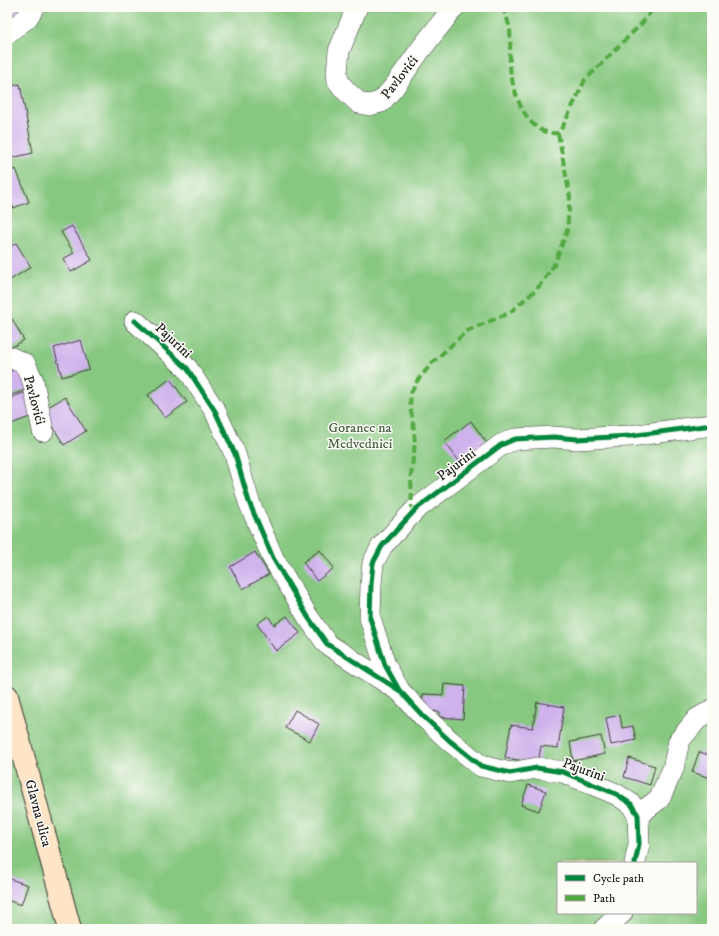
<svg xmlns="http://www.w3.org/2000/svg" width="719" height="936" font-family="'IM FELL DW Pica',serif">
	<rect width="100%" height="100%" fill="#fdfcf7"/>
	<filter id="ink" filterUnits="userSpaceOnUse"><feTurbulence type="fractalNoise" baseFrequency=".025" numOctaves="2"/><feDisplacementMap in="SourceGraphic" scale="8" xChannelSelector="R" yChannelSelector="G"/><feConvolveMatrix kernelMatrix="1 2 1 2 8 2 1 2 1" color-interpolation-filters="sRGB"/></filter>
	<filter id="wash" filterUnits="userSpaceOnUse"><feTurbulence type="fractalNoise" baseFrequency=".012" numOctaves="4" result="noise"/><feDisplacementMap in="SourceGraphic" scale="16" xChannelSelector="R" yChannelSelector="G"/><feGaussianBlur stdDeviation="0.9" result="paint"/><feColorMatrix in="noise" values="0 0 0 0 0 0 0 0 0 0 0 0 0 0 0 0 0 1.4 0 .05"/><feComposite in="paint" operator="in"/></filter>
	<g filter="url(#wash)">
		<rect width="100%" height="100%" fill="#efe4c6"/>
		<path fill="#87c880" stroke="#52724e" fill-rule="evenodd" d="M7,7H712V929H7ZM558,863H696V913H558Z"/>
		<g id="blocks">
			<g fill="#cfb2ec">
				<polygon points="7,7 25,7 14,19 7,10"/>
				<polygon points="20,84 33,153 11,158 7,135 7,87"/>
				<polygon points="16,169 29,202 13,208 7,191 7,173"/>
				<polygon points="72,226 92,260 71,272 63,259 74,253 61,232"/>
				<polygon points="16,243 31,267 7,282 7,249"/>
				<polygon points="12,319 24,340 7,350 7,322"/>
				<polygon points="81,340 89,369 62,377 54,348"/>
				<polygon points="22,366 31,388 9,396 7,390 7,372"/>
				<polygon points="170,379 187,402 165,418 148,395"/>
				<polygon points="29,391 38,414 11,424 7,414 7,399"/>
				<polygon points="65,397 86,431 64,445 43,410"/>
				<polygon points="471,421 489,446 462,465 444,441"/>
				<polygon points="320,550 334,568 317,581 303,562"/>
				<polygon points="255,552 269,574 243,589 230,567"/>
				<polygon points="268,616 274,625 287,616 300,633 276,651 257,624"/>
				<polygon points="444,684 465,686 463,719 440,717 440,712 422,710 423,694 443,695"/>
				<polygon points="537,702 564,707 558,748 541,746 538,763 505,758 511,725 533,728"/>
				<polygon points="295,710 319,724 310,741 285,728"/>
				<polygon points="620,715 622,728 633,726 636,740 611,745 606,718"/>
				<polygon points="601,736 605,754 573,761 570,742"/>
				<polygon points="699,752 712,756 712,773 710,778 692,772"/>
				<polygon points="629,758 655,766 650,785 624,777"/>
				<polygon points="528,785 546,791 539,811 521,805"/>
				<polygon points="10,879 28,885 21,905 7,900 7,888"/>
			</g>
		</g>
	</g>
	<g filter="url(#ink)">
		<use href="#blocks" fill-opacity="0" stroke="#3c3a36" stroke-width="1"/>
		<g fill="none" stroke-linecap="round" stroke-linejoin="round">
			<defs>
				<g id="street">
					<polyline points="357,7 339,51 337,72 338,81 345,90 359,103 369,105 381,102 394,87 421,49 454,7"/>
					<polyline points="7,33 27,18 34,7"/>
					<polyline points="135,321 187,368 215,411 235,454 249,502 273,558 308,617 327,644 398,690"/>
					<polyline points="7,356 25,364 33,381 43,431"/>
					<polyline points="638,815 659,799 673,769 679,741 697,719 712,710"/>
					<polyline points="635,863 639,844 638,815 631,804 616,794 563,772 537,768 510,773 481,766 450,741 423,716 399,690 385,665 370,618 371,584 373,563 382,546 416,509 501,445 515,439 554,437 577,439 630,436 712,425"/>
					<polyline points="604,929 622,913"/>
				</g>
				<polyline id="secondary" points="7,696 70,929"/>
			</defs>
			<use href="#street" stroke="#3c3a36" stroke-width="22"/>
			<use href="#secondary" stroke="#3c3a36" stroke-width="24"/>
			<use href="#street" stroke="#fff" stroke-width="21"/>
			<use href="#secondary" stroke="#fee5c5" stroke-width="22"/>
			<g stroke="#52a943" stroke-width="4" stroke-dasharray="8 4" stroke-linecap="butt">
				<path d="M502,7C505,14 509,22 510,30C511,43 509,55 510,67C513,93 526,136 558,133L563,126L585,80L643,22L654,7"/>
				<polyline points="412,513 411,475 415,443 413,420 410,407 411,393 417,381 433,362 467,331 509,313 537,289 554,265 567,231 570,197 558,133"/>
			</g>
			<defs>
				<g id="cycleway">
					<polyline points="135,321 187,368 215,411 235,454 249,502 273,558 308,617 327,644 397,689"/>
					<polyline points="635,863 639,844 638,815 631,804 616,794 563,772 537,768 510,773 481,766 450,741 423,716 399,690 385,665 370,618 371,584 373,563 382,546 416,509 501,445 515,439 554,437 577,439 630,436 712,425"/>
				</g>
			</defs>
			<use href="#cycleway" stroke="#fdfcf7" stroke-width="8"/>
			<use href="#cycleway" stroke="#00873e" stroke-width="5"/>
		</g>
	</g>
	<g text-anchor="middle" stroke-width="3" stroke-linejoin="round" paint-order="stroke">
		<g font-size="14" fill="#1c1c1c" stroke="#fdfcf7">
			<text transform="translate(399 77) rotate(-52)" y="5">Pavlovići</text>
			<text transform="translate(174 340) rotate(43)" y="5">Pajurini</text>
			<text transform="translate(35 400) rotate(75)" y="5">Pavlovići</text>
			<text transform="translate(456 464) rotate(-37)" y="5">Pajurini</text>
			<text transform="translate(584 769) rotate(20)" y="5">Pajurini</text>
			<text transform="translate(39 813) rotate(75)" y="5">Glavna ulica</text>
		</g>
		<g font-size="14" fill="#476144" stroke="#fdfcf7">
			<text x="360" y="432">Goranec na<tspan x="360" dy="16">Medvednici</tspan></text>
		</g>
	</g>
	<rect width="719" height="936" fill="none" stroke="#fdfcf7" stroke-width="24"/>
	<rect x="557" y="862" width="140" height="52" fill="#fdfcf7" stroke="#a3a29f"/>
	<rect x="565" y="875" width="20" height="6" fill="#00873e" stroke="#a3a29f"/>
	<text x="593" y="882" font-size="12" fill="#1c1c1c">Cycle path</text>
	<rect x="565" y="895" width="20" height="6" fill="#52a943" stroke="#a3a29f"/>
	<text x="593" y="902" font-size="12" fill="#1c1c1c">Path</text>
</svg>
